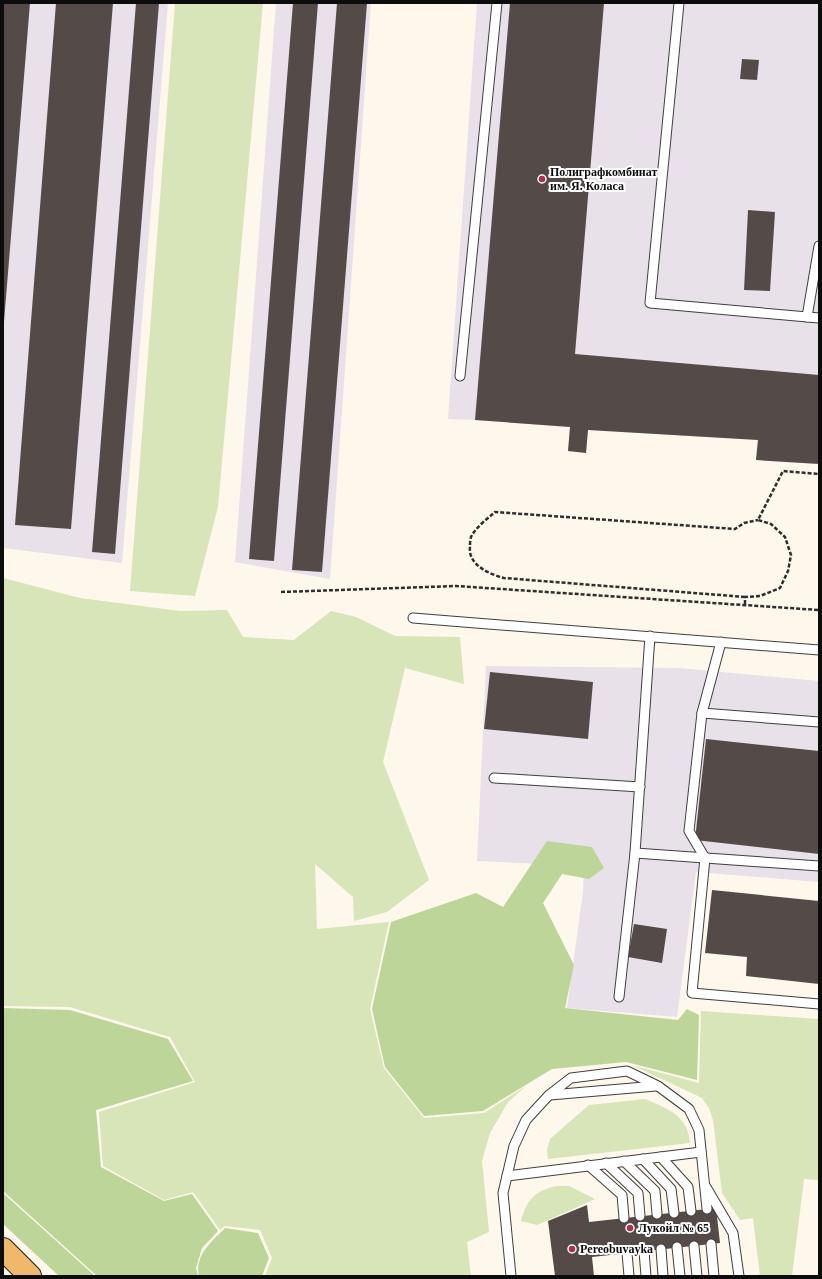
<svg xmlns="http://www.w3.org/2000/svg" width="822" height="1279" font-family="'Times New Roman',serif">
	<rect width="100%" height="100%" fill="#fef7ec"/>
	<g fill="#e8e1ea">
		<polygon points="3,3 168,3 122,563 3,548"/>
		<polygon points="276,3 371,3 330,579 235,562"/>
		<polygon points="477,3 819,3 819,464 756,460 757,440 588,430 586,453 568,451 570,427 475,420 448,419"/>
		<polygon points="486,666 679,668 819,681 819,882 696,872 677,1017 567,1008 583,892 584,866 477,861"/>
	</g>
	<g fill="#d7e5b9">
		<polygon points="175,3 263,3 218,507 195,596 130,591"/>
		<polygon points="3,578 80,598 180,611 227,610 243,637 294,640 331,611 356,617 395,636 460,637 464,684 405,668 383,762 429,880 387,912 354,921 353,897 315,864 317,929 389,922 370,1009 384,1068 424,1118 484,1113 526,1086 508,1102 490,1133 482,1161 489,1232 467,1242 471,1276 265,1276 272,1258 260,1230 225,1226 220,1230 193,1192 164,1200 103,1166 99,1112 195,1082 170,1037 70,1007 3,1006"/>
		<polygon points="701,1011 819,1019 819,1180 804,1179 792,1276 760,1276 753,1218 740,1220 722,1193 713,1120 709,1108 702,1098 632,1065 699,1083"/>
		<path d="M645,1099C668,1109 688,1115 690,1143L548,1159L547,1150L550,1139L589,1105Z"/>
		<path d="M557,1186H569L595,1199L537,1225L521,1221C526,1200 536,1190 557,1186Z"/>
	</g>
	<g fill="#bed599">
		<polygon points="547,841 592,847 604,868 589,879 562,874 543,903 574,965 565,1008 678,1020 687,1009 699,1015 697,1080 626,1062 552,1069 483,1111 424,1116 385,1067 372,1009 391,922 476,893 503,907"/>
		<polygon points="3,1008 70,1010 168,1039 193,1081 96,1110 101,1167 164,1201 192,1194 218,1231 202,1248 196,1268 198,1276 97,1276 3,1191"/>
		<polygon points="3,1193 95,1276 59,1276 3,1224"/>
		<path d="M225,1228L258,1233L269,1258L262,1276H199C194,1256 212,1241 225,1228Z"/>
	</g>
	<g fill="#544b49">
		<polygon points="4,3 30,3 4,322 3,322 3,16"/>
		<polygon points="56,3 113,3 71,529 15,525"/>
		<polygon points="136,3 159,3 115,554 92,552"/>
		<polygon points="293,3 318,3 274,561 249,559"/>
		<polygon points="337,3 367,3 322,572 292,570"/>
		<polygon points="510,3 604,3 575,354 819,375 819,464 756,460 758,440 588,430 586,453 568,451 570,427 475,420"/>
		<polygon points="742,59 759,60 757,80 740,79"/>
		<polygon points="748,210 775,212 770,291 744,290"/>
		<polygon points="490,672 593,682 588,739 484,729"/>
		<polygon points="706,739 819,751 819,854 695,840"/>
		<polygon points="712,890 819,901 819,984 746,976 747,957 705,953"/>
		<polygon points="634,924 667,929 662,963 628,957"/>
		<polygon points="587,1205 589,1222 716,1208 720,1243 592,1257 594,1276 555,1276 548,1221"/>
	</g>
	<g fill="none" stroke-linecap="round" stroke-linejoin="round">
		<defs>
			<g id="lane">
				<polyline points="679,3 650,303 819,318"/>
				<polyline points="807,317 819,246"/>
				<polyline points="460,376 497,3"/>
				<polyline points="413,618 819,650"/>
				<polyline points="721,642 702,713 689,831 705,858 692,993 819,1004"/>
				<polyline points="702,713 819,722"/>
				<polyline points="494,778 640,787"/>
				<polyline points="635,853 819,866"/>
				<polyline points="619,997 635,853 650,636"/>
				<polyline points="550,1095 656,1086"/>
				<polyline points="661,1157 688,1187 691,1211"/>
				<polyline points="643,1159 671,1189 674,1213"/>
				<polyline points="624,1161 655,1191 657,1214"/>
				<polyline points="606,1163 638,1193 640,1216"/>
				<polyline points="588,1165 622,1195 624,1218"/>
				<polyline points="507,1176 701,1152"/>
				<polyline points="706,1187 733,1233 739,1276"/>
				<polyline points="711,1244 714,1276"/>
				<polyline points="694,1246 697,1276"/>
				<polyline points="677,1247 680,1276"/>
				<polyline points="661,1249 663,1276"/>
				<polyline points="644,1251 646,1276"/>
				<polyline points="627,1253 629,1276"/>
				<polyline points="511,1276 503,1193 514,1146 526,1120 549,1095 571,1078 627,1071 658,1086 689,1109 699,1130 707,1209"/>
			</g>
			<polyline id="primary" points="3,1249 30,1276"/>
		</defs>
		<use href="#lane" stroke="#3f3f3f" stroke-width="11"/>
		<use href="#primary" stroke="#1d1d1d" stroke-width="24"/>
		<g stroke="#2e2e2e" stroke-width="2.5" stroke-dasharray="4 2" stroke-linecap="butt">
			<polyline points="281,592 456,586 819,610"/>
			<path d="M745,597L504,578C489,574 468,565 470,547C470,544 470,540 471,537C476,527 487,519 495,512L735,529L744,523L758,520"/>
			<polyline points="745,604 745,597 760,596 780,588 788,571 791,555 785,537 771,524 758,520 783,471 819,474"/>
		</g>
		<use href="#lane" stroke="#fff" stroke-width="9"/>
		<use href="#primary" stroke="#efb86b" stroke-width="22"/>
	</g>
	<g fill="#b22e4b" stroke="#fff" stroke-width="1.5">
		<circle cx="542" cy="179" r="4"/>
		<circle cx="630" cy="1228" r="4"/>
		<circle cx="572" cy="1249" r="4"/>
	</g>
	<g text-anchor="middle" stroke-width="4" stroke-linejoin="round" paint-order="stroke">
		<g font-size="12" font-weight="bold" fill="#0c0c0c" stroke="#fff" text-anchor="start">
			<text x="550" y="176">Полиграфкомбинат<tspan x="550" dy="14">им. Я. Коласа</tspan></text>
			<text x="638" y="1232">Лукойл № 65</text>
			<text x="580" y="1253">Pereobuvayka</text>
		</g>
	</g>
	<rect width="822" height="1279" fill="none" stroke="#0c0c0c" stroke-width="8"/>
</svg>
